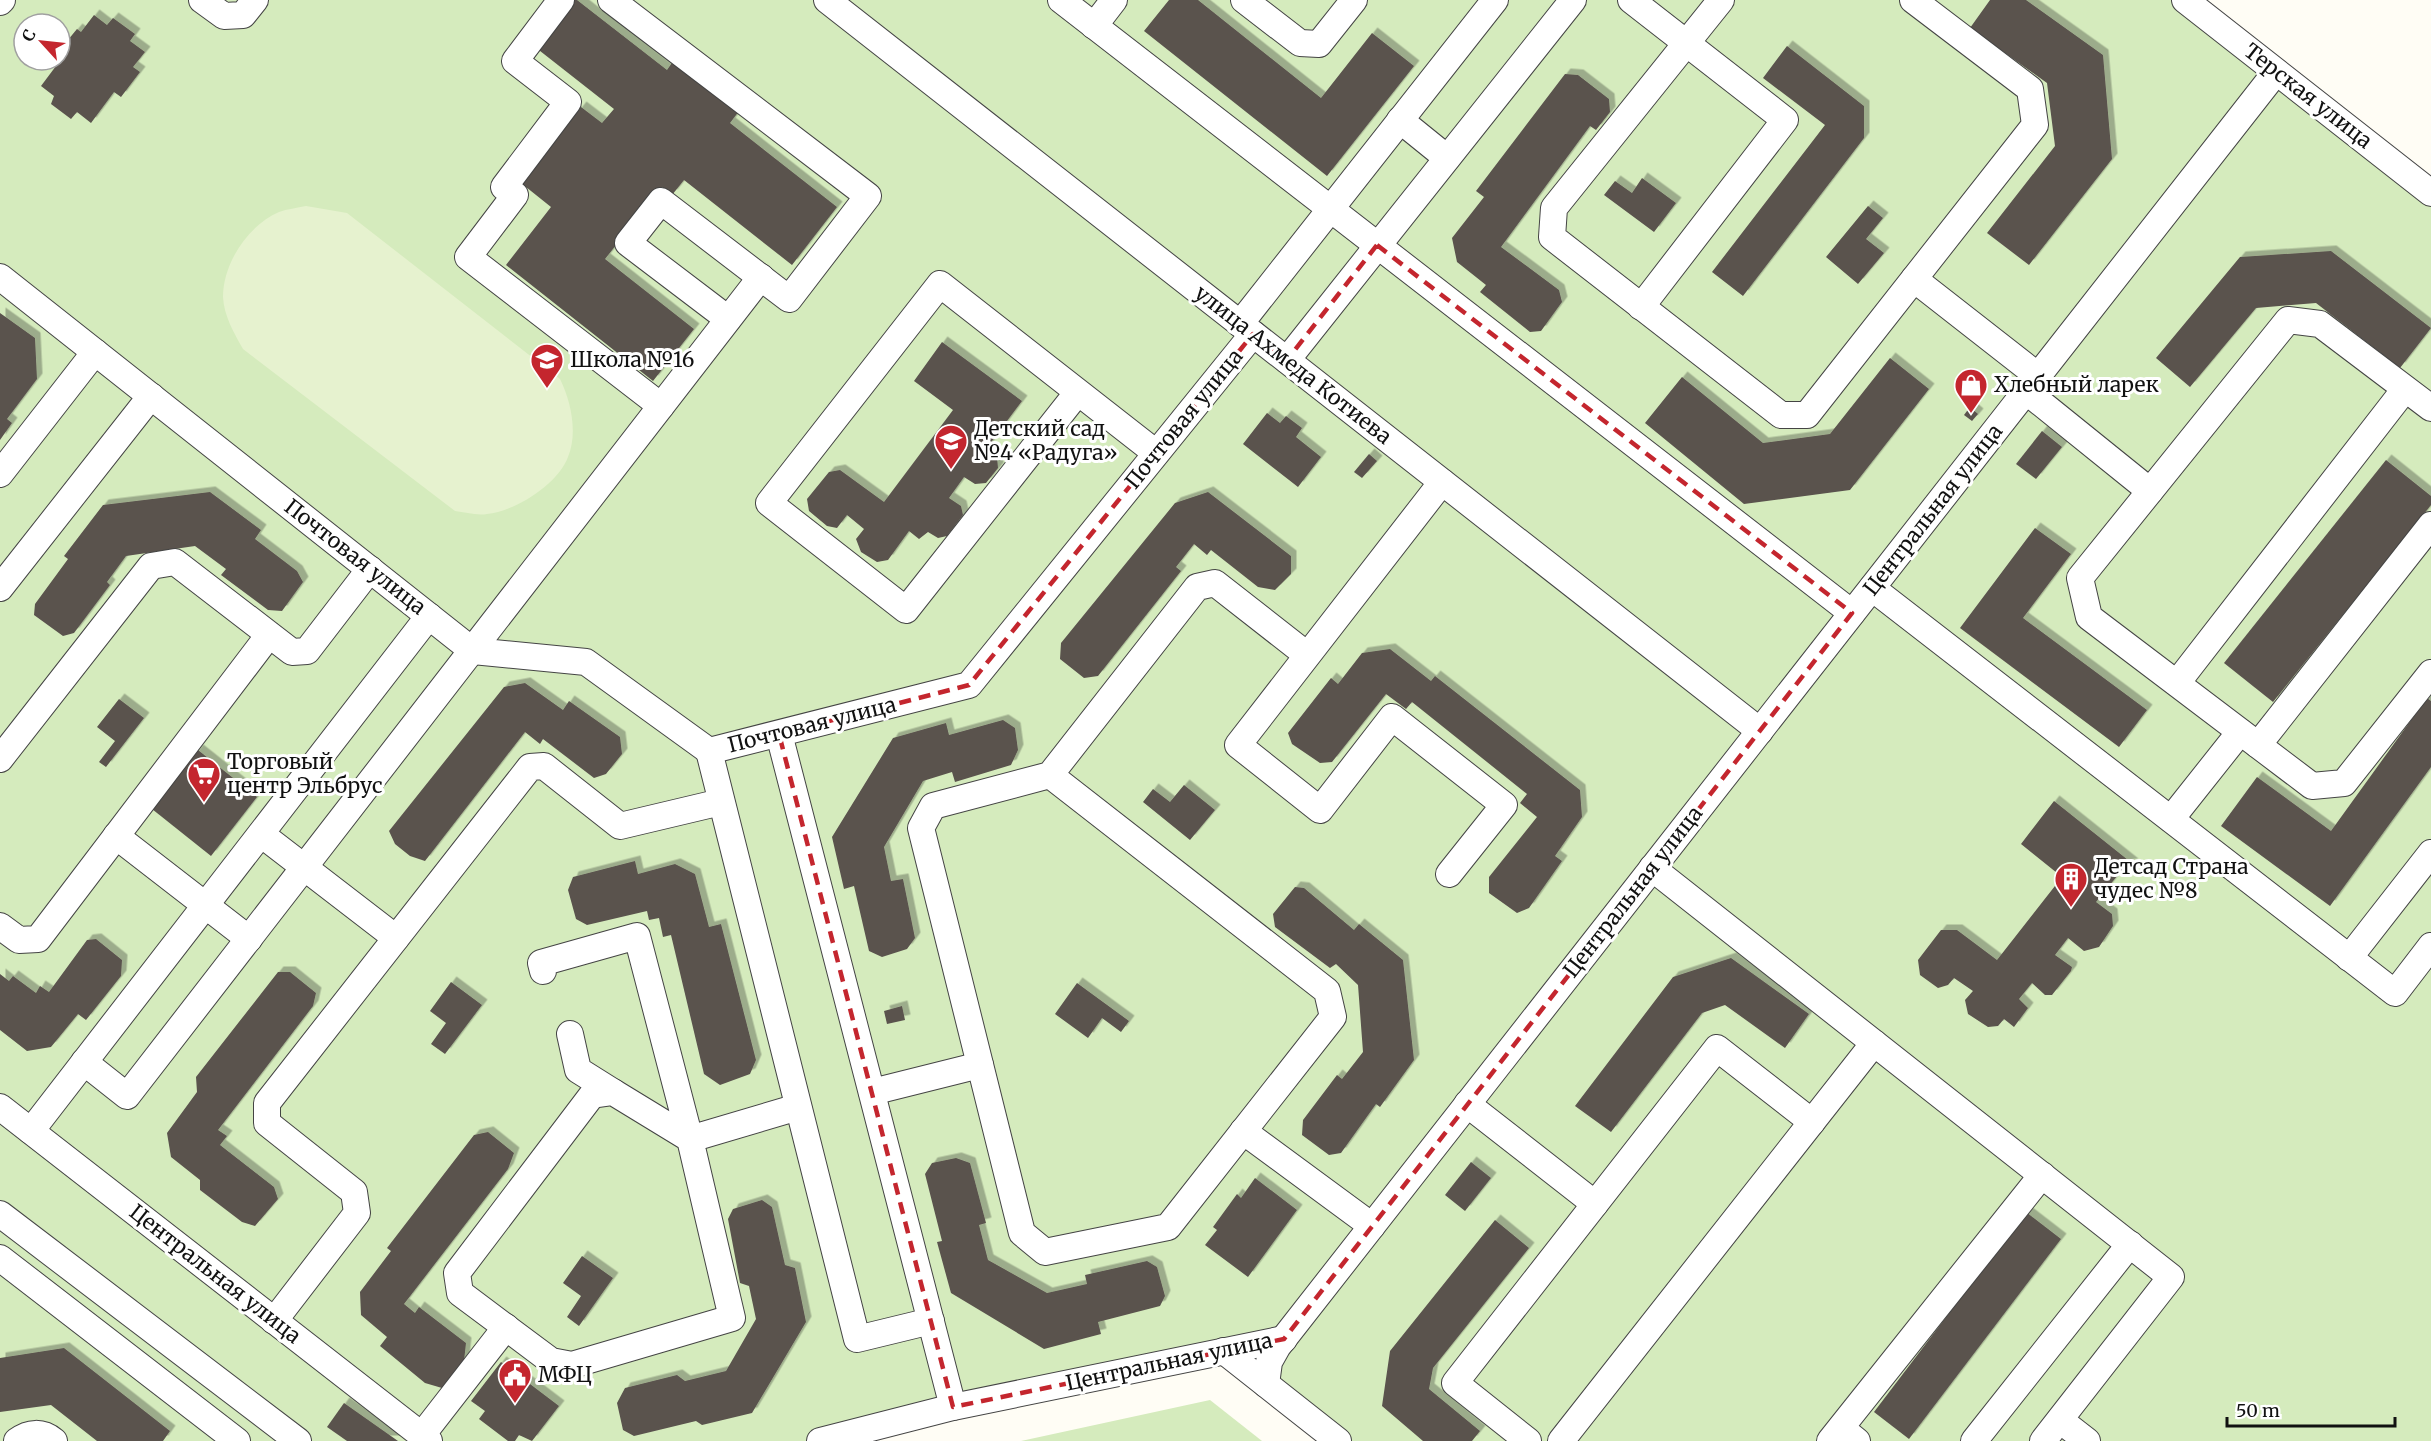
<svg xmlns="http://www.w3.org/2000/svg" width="2431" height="1441" font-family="Merriweather,serif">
	<defs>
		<filter id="shadow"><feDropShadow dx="5.5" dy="-5.5" stdDeviation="0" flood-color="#0004"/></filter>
	</defs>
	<rect width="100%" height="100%" fill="#fffdf5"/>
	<g fill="#d5ebbd" fill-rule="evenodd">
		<path d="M0,0H2185L2431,193V1441H1338L1224,1351L820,1441H0ZM24,24H60V60H24Z"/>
		<polygon points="1210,1400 1262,1441 1021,1441"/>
	</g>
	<path fill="#e6f2cf" d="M306,206L347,213L560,379C571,401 578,433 568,457C558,484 516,511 487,514C477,516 465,512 455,511L243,349C234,333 224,316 223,297C223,264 247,226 279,212C287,209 297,208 306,206Z"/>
	<g fill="#5a524d" filter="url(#shadow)">
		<polygon points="572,0 577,0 667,70 674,60 739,111 730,123 837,207 792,265 684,180 672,195 662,187 605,259 694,329 653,381 506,265 551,207 521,183 581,107 602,123 614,109 535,47"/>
		<polygon points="1169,0 1198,0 1321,98 1372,33 1414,66 1327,176 1144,31"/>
		<polygon points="1990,0 2026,0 2103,55 2112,159 2029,265 1987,233 2055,146 2047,83 1970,28"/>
		<polygon points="94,15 107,25 113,18 135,34 130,41 145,52 133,67 140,72 121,97 114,92 91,123 77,112 71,119 51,104 54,96 41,86 68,50 63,46 77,29 81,32"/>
		<polygon points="1787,46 1864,106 1864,138 1743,296 1712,272 1825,125 1763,78"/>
		<polygon points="1565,74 1578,75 1609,99 1610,112 1596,130 1590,126 1501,247 1559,290 1562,302 1541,331 1530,332 1480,292 1486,285 1457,262 1452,238 1484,197 1476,191"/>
		<polygon points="1642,178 1676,203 1654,232 1604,195 1615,181 1632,193"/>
		<polygon points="1868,206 1883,218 1866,239 1884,253 1858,284 1826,257"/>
		<polygon points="2331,251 2431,328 2400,368 2316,303 2256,308 2190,387 2156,358 2240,257"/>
		<polygon points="0,313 35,338 37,379 7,419 12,423 0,440"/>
		<polygon points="942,342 1022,401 986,449 997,457 998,468 986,483 975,484 964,477 949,498 961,506 963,515 947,536 938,538 928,532 919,539 909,531 888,560 877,562 861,552 856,539 864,529 847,515 837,528 827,526 809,511 807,499 829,472 840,470 884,502 953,410 914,381"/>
		<polygon points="1890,358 1929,389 1850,490 1744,504 1645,423 1682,377 1763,443 1830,434"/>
		<polygon points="1970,407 1978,414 1972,421 1964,415"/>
		<polygon points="1267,413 1280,423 1286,416 1302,428 1296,437 1321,457 1298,487 1243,444"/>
		<polygon points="2042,431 2062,447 2036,479 2016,464"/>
		<polygon points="1369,454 1377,461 1362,478 1354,472"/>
		<polygon points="2386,460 2431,496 2431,505 2273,702 2224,663"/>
		<polygon points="210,492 261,530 255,539 297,571 303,582 282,611 268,610 221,575 226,569 195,546 126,556 107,582 110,585 74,633 63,636 34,615 35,604 68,559 64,556 103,505"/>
		<polygon points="1208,492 1291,556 1291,574 1275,590 1258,587 1211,550 1207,555 1194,544 1176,567 1181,571 1098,676 1084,678 1060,659 1061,643 1175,503"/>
		<polygon points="2035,528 2071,554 2023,618 2147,710 2119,747 1960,628"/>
		<polygon points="1390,649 1431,681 1435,676 1580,790 1582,817 1555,856 1562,861 1529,908 1517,913 1489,893 1489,877 1537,817 1520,803 1527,794 1412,702 1406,709 1386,694 1332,762 1320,763 1292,744 1288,733 1331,678 1338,684 1362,653"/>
		<polygon points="525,683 563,710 569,701 620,737 622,754 606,774 594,778 543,739 540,744 525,732 425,861 410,856 395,844 389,831 504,687"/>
		<polygon points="2427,698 2431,701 2431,767 2330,906 2221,826 2257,777 2331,831"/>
		<polygon points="119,699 144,718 106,767 99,762 115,741 97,727"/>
		<polygon points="1003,720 1015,728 1018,750 1011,765 955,782 952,772 923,781 884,847 891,881 903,879 915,938 907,949 882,957 869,951 854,886 844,889 832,837 893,738 946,723 949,735"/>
		<polygon points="198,750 257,797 211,856 152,809"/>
		<polygon points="1184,785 1215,810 1190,840 1143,802 1153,789 1170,802"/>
		<polygon points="2054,801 2133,864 2126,865 2096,902 2112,914 2113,926 2099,947 2084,951 2068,938 2055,955 2072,967 2071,971 2052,995 2045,995 2032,983 2019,999 2028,1008 2014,1027 2004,1019 1998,1026 1988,1027 1968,1014 1965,1000 1973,991 1954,978 1948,985 1938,988 1920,975 1918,960 1941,930 1957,930 1997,960 2062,877 2021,844"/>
		<polygon points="635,861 638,874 675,864 695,874 709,927 721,924 756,1060 750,1074 720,1085 704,1074 671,935 663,937 659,918 649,920 647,911 587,925 576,919 568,890 573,877"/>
		<polygon points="1295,887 1304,888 1354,930 1359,924 1403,960 1414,1060 1380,1107 1376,1104 1341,1153 1329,1155 1302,1135 1303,1120 1337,1075 1342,1079 1363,1052 1358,985 1336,964 1330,968 1275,927 1273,914"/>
		<polygon points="96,939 122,960 121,976 86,1020 78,1014 51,1047 27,1051 0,1030 0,974 9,981 13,976 36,993 40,986 49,992 87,940"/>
		<polygon points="1731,958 1809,1014 1785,1048 1725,1005 1702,1013 1611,1132 1575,1106 1673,977"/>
		<polygon points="278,972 290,972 316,993 313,1006 218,1130 227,1136 220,1145 274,1187 278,1199 255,1226 242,1222 200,1190 200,1180 171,1157 167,1133 197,1092 196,1077"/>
		<polygon points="451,982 482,1005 445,1054 431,1044 446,1023 430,1011"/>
		<polygon points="1077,983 1129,1021 1121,1032 1102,1018 1088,1038 1055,1014"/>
		<polygon points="902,1006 905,1020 887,1024 884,1011"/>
		<polygon points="488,1132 514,1153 508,1169 404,1304 415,1313 419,1307 466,1343 464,1361 442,1388 425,1383 380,1346 387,1337 361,1315 360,1292 391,1251 387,1248 474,1135"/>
		<polygon points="956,1158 970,1163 986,1223 979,1225 988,1260 1047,1293 1087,1284 1085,1275 1147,1261 1157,1267 1165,1296 1160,1306 1098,1322 1101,1334 1044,1349 951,1293 937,1242 942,1241 925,1174 932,1163"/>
		<polygon points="1471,1162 1491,1178 1465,1211 1445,1195"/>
		<polygon points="1255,1178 1297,1210 1248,1277 1205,1245 1217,1230 1213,1227 1237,1194 1241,1198"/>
		<polygon points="762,1200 772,1207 785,1265 795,1268 806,1322 752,1413 702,1425 696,1421 634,1436 623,1430 617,1403 625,1388 677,1375 685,1381 726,1371 756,1319 749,1286 740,1283 728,1219 733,1209"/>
		<polygon points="2026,1212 2061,1239 1909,1439 1874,1412"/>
		<polygon points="1495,1220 1529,1248 1433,1368 1429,1389 1480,1431 1472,1441 1423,1441 1382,1406 1390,1351"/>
		<polygon points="582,1256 613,1278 579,1326 567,1317 581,1296 563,1283"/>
		<polygon points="64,1348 170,1431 163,1441 97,1441 51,1405 0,1412 0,1358"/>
		<polygon points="501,1362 559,1406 532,1441 519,1435 515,1441 508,1441 479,1419 485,1411 471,1401"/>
		<polygon points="344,1403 398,1441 347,1441 327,1427"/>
	</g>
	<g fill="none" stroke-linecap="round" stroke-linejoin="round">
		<defs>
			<g id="minor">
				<polyline points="202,0 224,16 243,15 255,0"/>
				<polyline points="561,0 515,61 568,102 504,187 515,195 468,257 661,406"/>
				<polyline points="611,0 868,196 789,299 661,201 628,243 728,319"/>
				<polyline points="827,0 1760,731"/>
				<polyline points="1061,0 1852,613"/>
				<polyline points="1244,0 1300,43 1319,44 1354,0"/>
				<polyline points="1631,0 1785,120 1641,307"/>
				<polyline points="1721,0 1554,208 1552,237 1781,415 1807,415 2035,125 2030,89 1913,0"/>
				<polyline points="2185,0 2431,193"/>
				<polyline points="0,2 2,0"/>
				<polyline points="1094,26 1114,0"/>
				<polyline points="1400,120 1447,158"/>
				<polyline points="0,277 473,651 586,662 709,751 969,685 1253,334"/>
				<polyline points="1914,279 2038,376"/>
				<polyline points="1240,324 1495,0"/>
				<polyline points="1287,360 1573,0"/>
				<polyline points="2026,391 2150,491"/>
				<polyline points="1078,392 906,610 769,503 940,284 1156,453"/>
				<polyline points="2431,408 2320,324 2288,320 2080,578 2089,617 2312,786 2344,783 2431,673"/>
				<polyline points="0,474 95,352"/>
				<polyline points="1442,482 1238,745 1320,810 1392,717 1504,805 1449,874"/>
				<polyline points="0,588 151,396"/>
				<polyline points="1872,588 2395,993 2431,946"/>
				<polyline points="2177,683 2405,389"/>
				<polyline points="779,734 953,1407"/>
				<polyline points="2258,745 2431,525"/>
				<polyline points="709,751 857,1339 931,1321"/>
				<polyline points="0,759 151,566 175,562 292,652 307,651 370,569"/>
				<polyline points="1050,775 1327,991 1333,1017 1168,1227 1045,1252 1022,1233 921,828 933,806 1050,775 1197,587 1215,583 1307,655"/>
				<polyline points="2171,819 2240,732"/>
				<polyline points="261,834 396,938"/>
				<polyline points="116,836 249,939"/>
				<polyline points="1652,868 2171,1277 2043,1441"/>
				<polyline points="0,926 19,940 38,939 269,635"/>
				<polyline points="2349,958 2431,853"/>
				<polyline points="543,971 541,963 637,936 690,1139 732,1318 572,1365 551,1361 460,1293 457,1273 592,1095 613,1092 690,1139 798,1107"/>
				<polyline points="570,1034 578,1070 613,1092"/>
				<polyline points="84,1062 127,1096 761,277"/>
				<polyline points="872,1092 980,1065"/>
				<polyline points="1467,1104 1595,1204"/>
				<polyline points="0,1107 429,1441"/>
				<polyline points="31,1131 429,616"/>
				<polyline points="1243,1131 1372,1226"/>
				<polyline points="0,1214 298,1441"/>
				<polyline points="0,1258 237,1441"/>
				<polyline points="274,1321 357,1213 354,1192 267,1123 267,1103 530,767 544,766 620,826 721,802"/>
				<polyline points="1224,1351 1338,1441"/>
				<polyline points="1266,1384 1269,1362 1278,1346 2276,72"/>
				<polyline points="2060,1420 2087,1441"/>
				<polyline points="1841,1428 1857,1441"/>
				<polyline points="422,1435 506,1327"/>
				<path d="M17,1441C29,1432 42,1431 54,1441"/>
				<polyline points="820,1441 953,1407 1284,1339"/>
				<polyline points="1528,1441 1455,1383 1717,1048 1812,1122"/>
				<polyline points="1561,1441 1874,1043"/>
				<polyline points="1830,1441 2042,1175"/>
				<polyline points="1974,1441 2130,1244"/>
			</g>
		</defs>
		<use href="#minor" stroke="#444" stroke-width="28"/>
		<use href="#minor" stroke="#fff" stroke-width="26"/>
	</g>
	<path fill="none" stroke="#c4262e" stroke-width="4.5" stroke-dasharray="12 8" stroke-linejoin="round" d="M1377,245L1852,613L1284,1339L953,1407L779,734L969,685L1253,334L1287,360Z"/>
	<defs>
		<symbol id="school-pin" viewBox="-11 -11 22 30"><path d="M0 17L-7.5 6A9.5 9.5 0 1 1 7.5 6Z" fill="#c4262e" stroke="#fff"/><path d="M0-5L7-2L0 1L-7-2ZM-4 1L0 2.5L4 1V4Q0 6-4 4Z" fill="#fff"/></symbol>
		<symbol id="shop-pin" viewBox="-11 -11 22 30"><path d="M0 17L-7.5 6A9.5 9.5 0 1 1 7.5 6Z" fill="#c4262e" stroke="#fff"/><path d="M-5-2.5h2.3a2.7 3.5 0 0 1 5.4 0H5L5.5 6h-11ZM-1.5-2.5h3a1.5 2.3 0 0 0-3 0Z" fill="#fff"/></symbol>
		<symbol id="supermarket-pin" viewBox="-11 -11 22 30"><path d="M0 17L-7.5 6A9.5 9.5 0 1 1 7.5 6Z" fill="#c4262e" stroke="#fff"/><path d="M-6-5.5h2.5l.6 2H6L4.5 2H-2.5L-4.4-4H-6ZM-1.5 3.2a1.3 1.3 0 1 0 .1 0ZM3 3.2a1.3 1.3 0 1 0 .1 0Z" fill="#fff"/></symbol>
		<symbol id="building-pin" viewBox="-11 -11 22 30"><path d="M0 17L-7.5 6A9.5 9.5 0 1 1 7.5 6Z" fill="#c4262e" stroke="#fff"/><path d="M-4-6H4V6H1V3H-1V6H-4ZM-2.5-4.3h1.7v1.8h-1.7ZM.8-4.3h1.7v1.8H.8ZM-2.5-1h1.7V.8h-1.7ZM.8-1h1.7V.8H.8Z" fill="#fff"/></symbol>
		<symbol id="civic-pin" viewBox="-11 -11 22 30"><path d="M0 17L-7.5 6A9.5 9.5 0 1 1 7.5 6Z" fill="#c4262e" stroke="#fff"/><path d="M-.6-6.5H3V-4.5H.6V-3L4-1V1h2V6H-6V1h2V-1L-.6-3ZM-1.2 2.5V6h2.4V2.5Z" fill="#fff"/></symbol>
	</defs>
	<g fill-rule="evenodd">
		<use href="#school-pin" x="528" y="341" width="38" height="52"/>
		<use href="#shop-pin" x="1952" y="366" width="38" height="52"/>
		<use href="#school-pin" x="932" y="422" width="38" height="52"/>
		<use href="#supermarket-pin" x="185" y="755" width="38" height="52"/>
		<use href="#building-pin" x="2052" y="860" width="38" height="52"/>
		<use href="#civic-pin" x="496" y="1356" width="38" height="52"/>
	</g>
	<g text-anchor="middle" stroke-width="6" stroke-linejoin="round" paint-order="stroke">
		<g font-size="21" fill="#111" stroke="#fff">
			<text transform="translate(2308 96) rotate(38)" y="7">Терская улица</text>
			<text transform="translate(1293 365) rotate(38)" y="7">улица Ахмеда Котиева</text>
			<text transform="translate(1184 419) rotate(-51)" y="7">Почтовая улица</text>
			<text transform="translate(1933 510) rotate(-52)" y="7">Центральная улица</text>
			<text transform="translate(355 557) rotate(38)" y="7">Почтовая улица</text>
			<text transform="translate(812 725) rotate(-14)" y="7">Почтовая улица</text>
			<text transform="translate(1633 892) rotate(-52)" y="7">Центральная улица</text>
			<text transform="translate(215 1274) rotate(38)" y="7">Центральная улица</text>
			<text transform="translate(1169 1362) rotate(-12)" y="7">Центральная улица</text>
		</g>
		<g font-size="21" fill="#111" stroke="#fff" text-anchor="start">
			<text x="570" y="367">Школа №16</text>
			<text x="1994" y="392">Хлебный ларек</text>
			<text x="974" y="436">Детский сад<tspan x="974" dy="24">№4 «Радуга»</tspan></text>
			<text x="227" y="769">Торговый<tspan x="227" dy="24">центр Эльбрус</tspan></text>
			<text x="2094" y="874">Детсад Страна<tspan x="2094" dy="24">чудес №8</tspan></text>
			<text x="538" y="1382">МФЦ</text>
		</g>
	</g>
	<g transform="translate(42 42) rotate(297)"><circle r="28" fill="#ffffff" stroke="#a0a0a0" stroke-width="1.5"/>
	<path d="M0-4.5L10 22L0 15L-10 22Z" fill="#c4262e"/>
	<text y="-9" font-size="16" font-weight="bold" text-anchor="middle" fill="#111111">С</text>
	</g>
	<path d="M2227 1417v9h168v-9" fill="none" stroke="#111111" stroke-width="3"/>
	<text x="2236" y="1417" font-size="18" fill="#111111" stroke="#ffffff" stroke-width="4.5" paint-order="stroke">50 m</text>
</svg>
